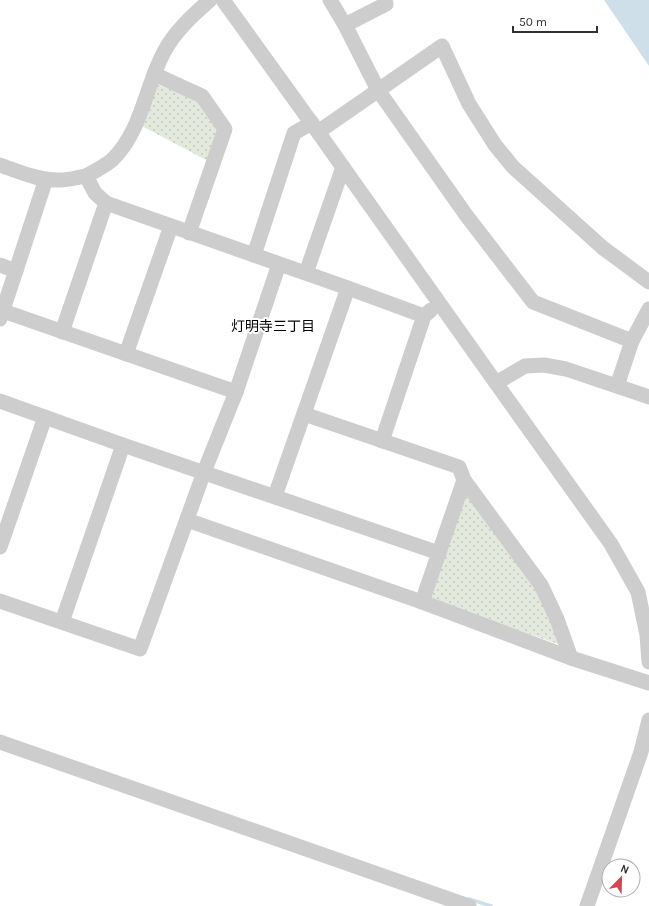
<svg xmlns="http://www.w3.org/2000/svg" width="649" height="906" font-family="Karla,'Noto Sans JP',sans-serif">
	<defs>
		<pattern id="grass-dots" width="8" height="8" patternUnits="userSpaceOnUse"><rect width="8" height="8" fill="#e3e9dd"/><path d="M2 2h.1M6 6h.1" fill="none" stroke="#c3c8be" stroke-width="1.8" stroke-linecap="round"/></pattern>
	</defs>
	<rect width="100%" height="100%" fill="#fff"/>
	<g fill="url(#grass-dots)">
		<polygon points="156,84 198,100 225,129 208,161 136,123"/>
		<polygon points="462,485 541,585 567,647 424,598"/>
	</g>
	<polygon fill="#cedfe9" points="604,0 649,0 649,66"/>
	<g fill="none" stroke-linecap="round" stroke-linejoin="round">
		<polyline stroke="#cedfe9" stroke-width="3.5" points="469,899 491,906"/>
		<g stroke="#cdcdcd" stroke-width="15">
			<polyline points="223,0 318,132 496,383 611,544 638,592 647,635 649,662"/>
			<polyline points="330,0 345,25 378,90 466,215 533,302 632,341"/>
			<polyline points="345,25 386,4 385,0"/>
			<polyline points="154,74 202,96 225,129 189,233"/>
			<polyline points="318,132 442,46 469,104 495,145 513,167 603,248 649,282"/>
			<path d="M0,165C20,172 40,181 61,180C70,180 78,177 86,176L95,193L106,203L348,288L424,316"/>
			<path d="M86,176C95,171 105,166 112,160C142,131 145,87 164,52C175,31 192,16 210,0"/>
			<polyline points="254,255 294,133 312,123"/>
			<polyline points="0,265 16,271"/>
			<polyline points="306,273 343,167"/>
			<polyline points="3,311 236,392"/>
			<polyline points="0,319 46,179"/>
			<polyline points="62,332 106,203"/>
			<polyline points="126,354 171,226"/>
			<polyline points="496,383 525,366 544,365 566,369 649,397"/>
			<polyline points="617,386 632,341 649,309"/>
			<polyline points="0,401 123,445 439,553"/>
			<polyline points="304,414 459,467 464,480 541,585 557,619 567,647 571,658"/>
			<polyline points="382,441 424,316 431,310"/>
			<polyline points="275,496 348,288"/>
			<polyline points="187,520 422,602 571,658 649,683"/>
			<polyline points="0,547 45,417"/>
			<polyline points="0,601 140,649 204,472 236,392 279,264"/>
			<polyline points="422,602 464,480"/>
			<polyline points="62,622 123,445"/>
			<polyline points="0,742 469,906"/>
			<polyline points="587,906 641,752 649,720"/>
		</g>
	</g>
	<g text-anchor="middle" stroke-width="4" stroke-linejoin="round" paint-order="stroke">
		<g font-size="14" fill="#000" stroke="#fff">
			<text x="273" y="331">灯明寺三丁目</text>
		</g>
	</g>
	<g transform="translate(621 878) rotate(23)"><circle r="19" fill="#ffffff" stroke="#acacac"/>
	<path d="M0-3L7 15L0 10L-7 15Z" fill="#d44550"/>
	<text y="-6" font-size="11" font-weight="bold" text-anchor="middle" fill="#303030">N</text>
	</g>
	<path d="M513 26v6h84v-6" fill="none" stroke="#303030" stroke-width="2"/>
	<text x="519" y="26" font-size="12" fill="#303030" stroke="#ffffff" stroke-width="3" paint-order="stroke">50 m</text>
</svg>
